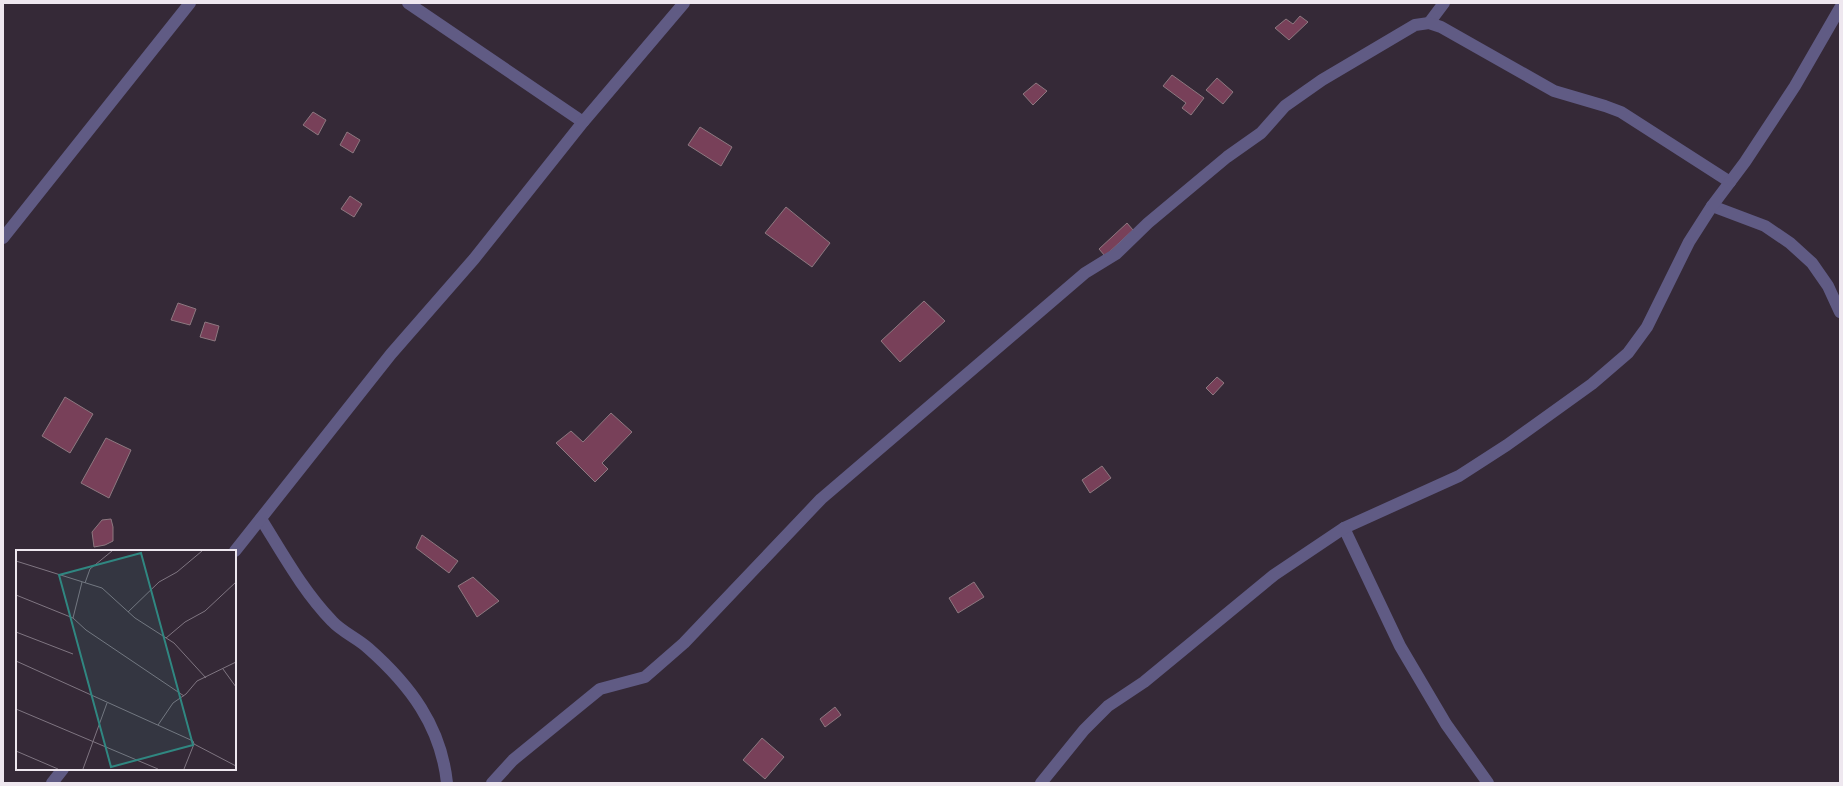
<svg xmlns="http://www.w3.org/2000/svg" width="1843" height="786" font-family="'Noto Sans',sans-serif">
	<rect width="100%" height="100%" fill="#352937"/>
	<g fill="#784059" stroke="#8d7880">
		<polygon points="1300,16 1308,22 1289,40 1275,28 1286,19 1293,24"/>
		<polygon points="1172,75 1204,98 1191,115 1182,108 1186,103 1163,86"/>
		<polygon points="1217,78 1233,92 1223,104 1206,90"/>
		<polygon points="1036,83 1047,91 1033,105 1023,94"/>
		<polygon points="313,112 326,120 318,135 303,125"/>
		<polygon points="700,127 732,147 721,166 688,145"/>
		<polygon points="347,132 360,140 353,153 340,145"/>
		<polygon points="350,196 362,204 354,217 341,209"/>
		<polygon points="786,207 830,243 812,267 765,233"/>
		<polygon points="1127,223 1133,230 1105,256 1099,249"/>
		<polygon points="924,301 945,321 900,362 881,341"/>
		<polygon points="178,303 196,309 190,325 171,320"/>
		<polygon points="205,322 219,326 215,341 200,337"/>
		<polygon points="1217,377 1224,383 1213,395 1206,388"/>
		<polygon points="65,397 93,414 70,453 42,436"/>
		<polygon points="611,413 632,432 602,463 608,469 595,482 556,443 571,431 583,442"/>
		<polygon points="106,438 131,450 109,498 81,483"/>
		<polygon points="1102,466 1111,478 1090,493 1082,480"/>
		<polygon points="111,519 113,527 113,541 105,545 94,547 92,532 102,520"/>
		<polygon points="422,535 458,561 449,573 416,548"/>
		<polygon points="473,577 499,601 477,617 458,586"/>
		<polygon points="974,582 984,597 958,613 949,598"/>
		<polygon points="835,707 841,715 825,727 820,719"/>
		<polygon points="762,738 784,757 765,779 743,760"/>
	</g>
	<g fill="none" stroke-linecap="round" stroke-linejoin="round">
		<g stroke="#605b84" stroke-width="12">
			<polyline points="408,3 583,122"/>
			<polyline points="1429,23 1444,3"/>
			<polyline points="1712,206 1765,226 1790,243 1812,263 1828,286 1840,312"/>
			<polyline points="3,238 190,3"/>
			<path d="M261,519C283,554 303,591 332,621C342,632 357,638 368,648C410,685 441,726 447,783"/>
			<polyline points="1344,528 1400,646 1446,724 1488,783"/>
			<polyline points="235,551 391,354 474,259 583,122 684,3"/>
			<polyline points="52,783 63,769"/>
			<polyline points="492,783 513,760 600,689 645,677 684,643 821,499 1085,273 1116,254 1148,223 1227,157 1261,133 1285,106 1322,80 1415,25 1429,23 1441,27 1554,91 1605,106 1621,112 1730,182"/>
			<polyline points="1041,783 1084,730 1108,706 1144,682 1274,575 1344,528 1459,476 1507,445 1592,384 1628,353 1647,327 1689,242 1712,206 1745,162 1795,86 1840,8"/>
		</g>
	</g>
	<g transform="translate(16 550)">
		<rect width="220" height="220" fill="#352937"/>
		<path fill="none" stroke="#7f7581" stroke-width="1" d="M0,11L86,38L119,68L158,93L190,128M69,33L74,19L96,1M0,45L57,68L70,80L168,146M112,62L143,32L161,22L186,1M57,68L66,32M0,82L57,104M150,88L169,72L189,61L220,32M0,111L177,191L178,194L220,216M207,119L220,137M0,159L142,219M142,175L157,153L170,144L181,131L220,112M0,201L42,219M67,219L91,153M168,219L178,194"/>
		<path fill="#308781" fill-opacity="0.15" stroke="#308781" stroke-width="2" d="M125,3L177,195L95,217L43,25Z"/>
		<rect width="220" height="220" fill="none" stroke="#eee7ef" stroke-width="2"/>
	</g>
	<rect width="1843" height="786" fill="none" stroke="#eee7ef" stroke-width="8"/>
</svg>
